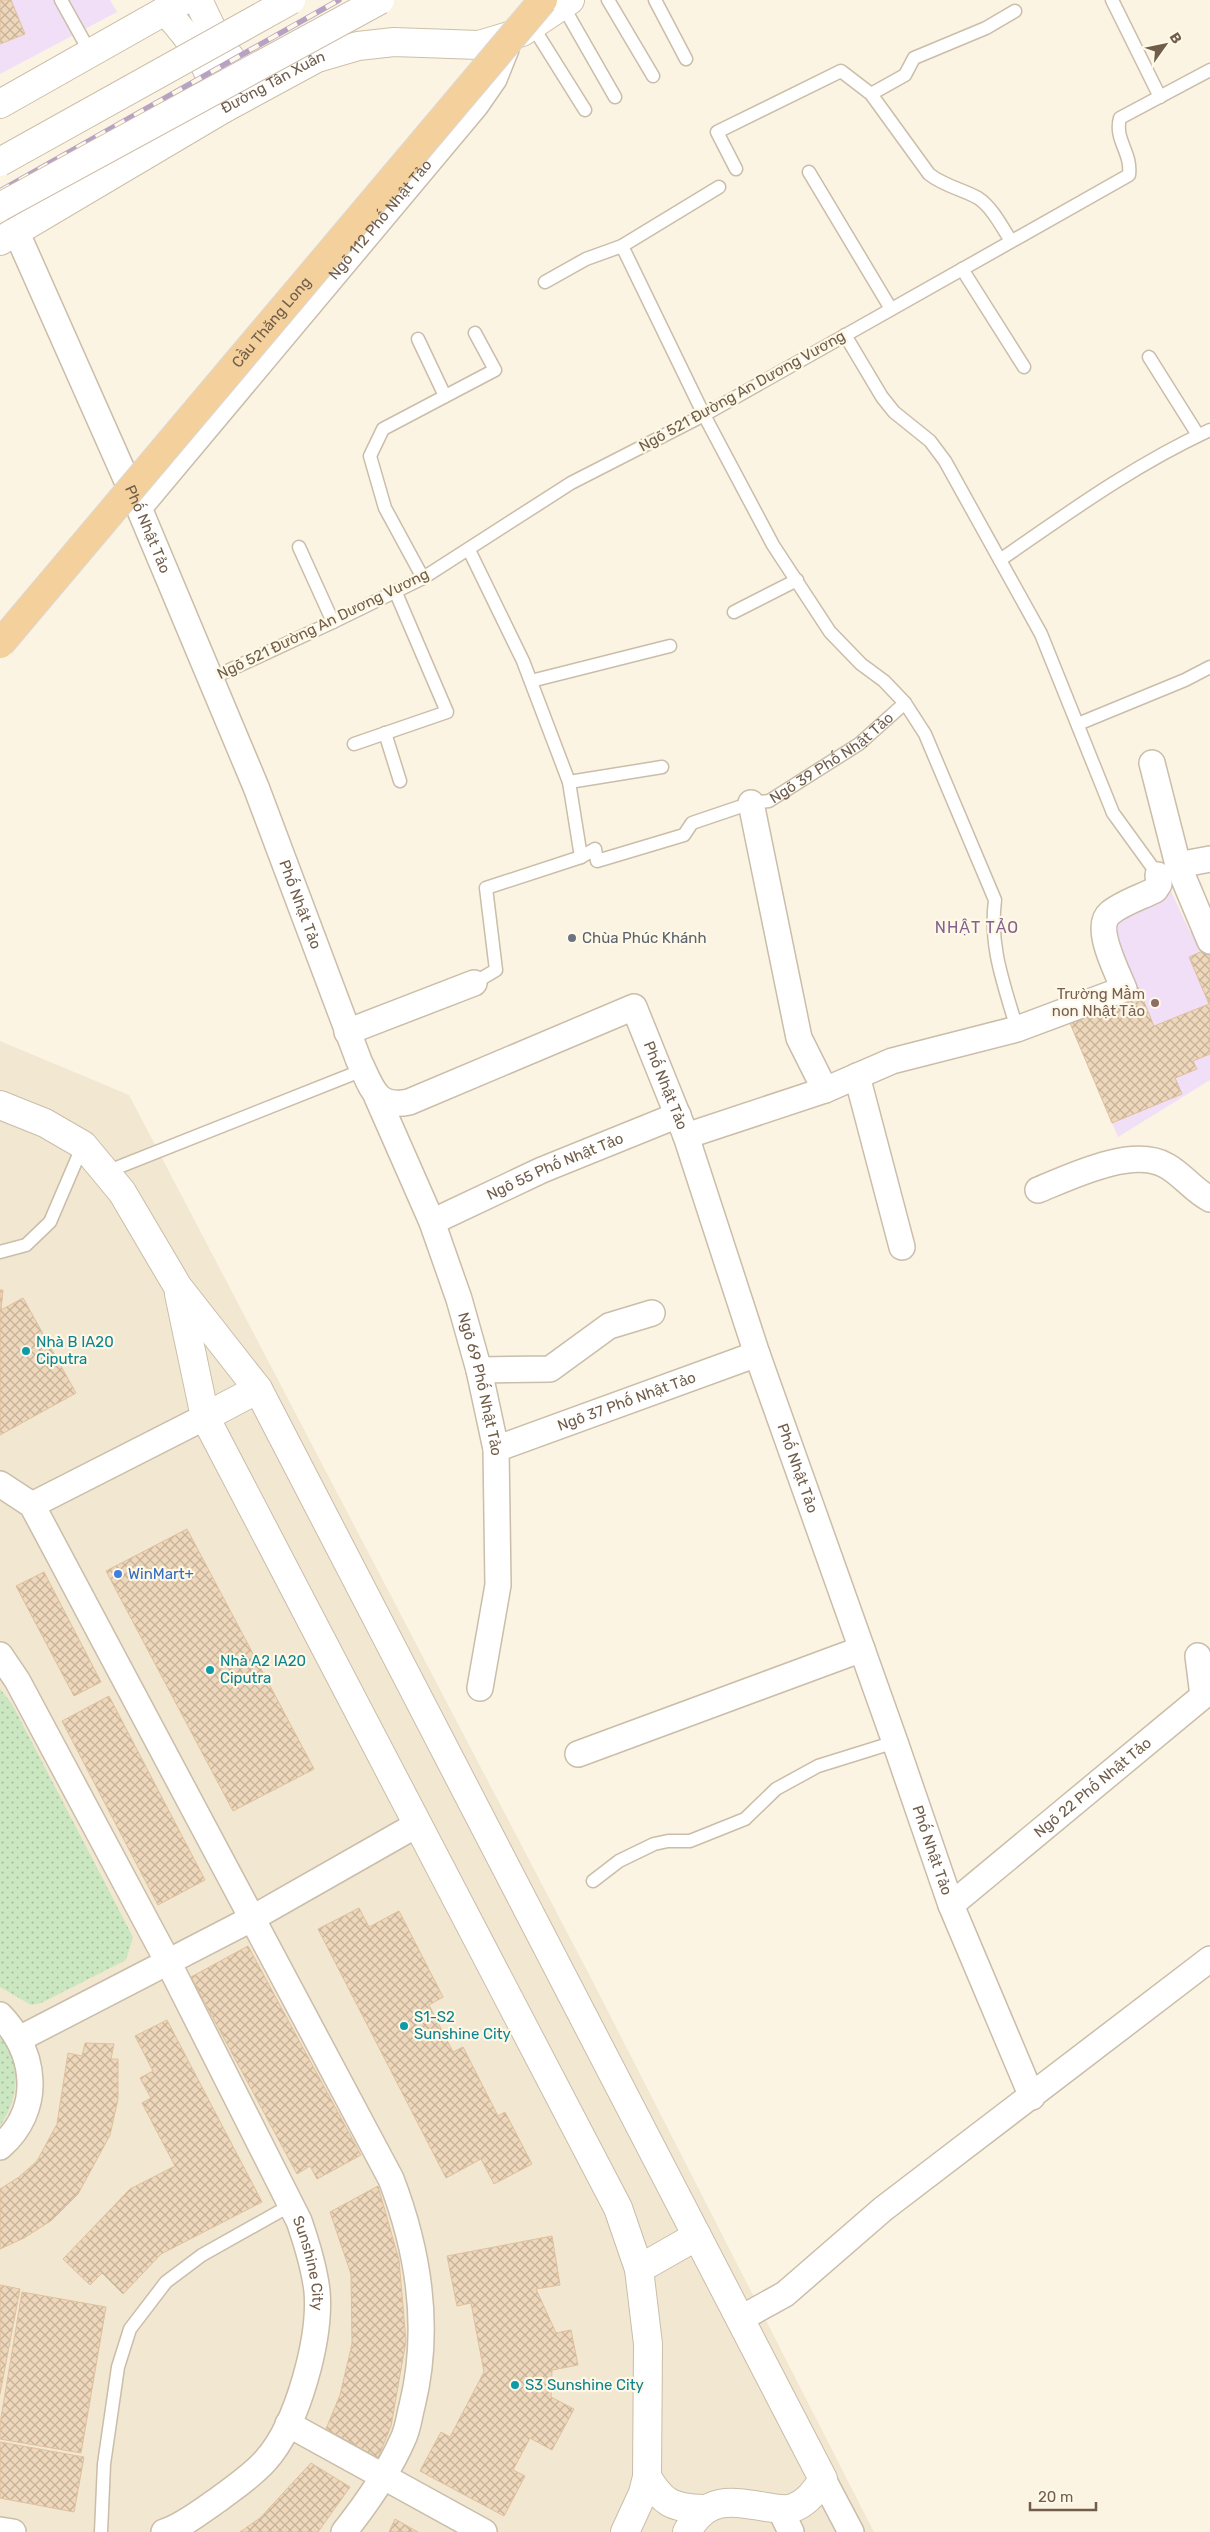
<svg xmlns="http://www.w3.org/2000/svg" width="1210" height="2532" font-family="Rubik,sans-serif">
	<defs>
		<pattern id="grass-dots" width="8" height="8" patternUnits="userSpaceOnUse" patternTransform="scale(1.25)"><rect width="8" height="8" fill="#cbe7c1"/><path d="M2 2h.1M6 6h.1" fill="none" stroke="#a9be9f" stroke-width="1.8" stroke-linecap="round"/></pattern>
		<pattern id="building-cross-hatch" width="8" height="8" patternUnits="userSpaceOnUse" patternTransform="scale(1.25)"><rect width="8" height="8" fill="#eed7bb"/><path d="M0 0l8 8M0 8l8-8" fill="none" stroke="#c5b29a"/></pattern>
	</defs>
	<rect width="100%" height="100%" fill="#fbf4e2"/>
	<polygon fill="#f2e7d1" points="0,1041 129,1095 593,1982 874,2532 0,2532"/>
	<g fill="#f1dff7">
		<polygon points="0,0 110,0 117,12 0,74"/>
		<polygon points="1169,887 1190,932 1201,934 1210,957 1210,1080 1118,1137 1067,1016 1131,990 1109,923"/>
	</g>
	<g fill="url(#grass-dots)">
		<polygon points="0,1689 12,1704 133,1937 126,1960 41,2003 31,2005 0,1987"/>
		<path d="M0,2036C24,2062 18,2100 0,2126Z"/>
	</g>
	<g fill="url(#building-cross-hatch)" stroke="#e0c09c">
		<polygon points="0,0 11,0 25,34 0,44"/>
		<polygon points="1207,949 1210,957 1210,1054 1193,1061 1197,1069 1175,1078 1182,1094 1112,1123 1067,1016 1138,987 1154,1026 1209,1004 1189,957"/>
		<polygon points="0,1290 3,1290 1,1310 23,1298 76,1393 0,1435"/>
		<polygon points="187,1529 314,1769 233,1811 106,1571"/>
		<polygon points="44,1572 101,1682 74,1696 16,1586"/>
		<polygon points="109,1696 205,1880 158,1905 62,1721"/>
		<polygon points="359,1908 369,1927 399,1911 443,1997 429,2005 453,2052 463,2047 498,2116 505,2112 532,2164 494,2184 481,2159 446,2178 318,1929"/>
		<polygon points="248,1946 361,2155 317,2179 310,2166 297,2174 191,1977"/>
		<polygon points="167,2020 262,2202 161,2254 123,2294 102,2273 90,2285 63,2259 130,2189 175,2166 142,2103 151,2098 140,2078 153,2071 135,2036"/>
		<polygon points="85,2043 114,2044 111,2059 118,2059 118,2099 110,2135 78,2194 52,2220 24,2238 0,2249 0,2189 19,2177 37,2161 57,2124 68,2053 82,2056"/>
		<polygon points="378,2186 399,2260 406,2341 391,2426 378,2458 326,2429 340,2395 352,2344 351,2274 330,2212"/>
		<polygon points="552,2236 560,2285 536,2289 556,2333 571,2330 578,2365 552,2370 551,2397 574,2409 552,2450 530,2438 513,2470 525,2476 504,2516 420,2471 441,2432 450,2437 484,2372 471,2303 457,2306 447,2256"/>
		<polygon points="0,2285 20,2289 0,2394"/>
		<polygon points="22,2292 106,2307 81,2453 0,2439 0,2424"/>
		<polygon points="0,2442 84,2457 74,2512 0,2498"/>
		<polygon points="311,2463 350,2487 318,2532 240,2532 260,2518"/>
		<polygon points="395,2519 418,2532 389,2532"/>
	</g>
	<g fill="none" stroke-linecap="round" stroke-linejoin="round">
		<defs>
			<g id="service">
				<polyline points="61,0 91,54"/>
				<polyline points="608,0 653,76"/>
				<polyline points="655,0 686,59"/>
				<polyline points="1112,0 1160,97"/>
				<polyline points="563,6 615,97"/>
				<polyline points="533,27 585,110"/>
				<polyline points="871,94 905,75 914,58 986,28 1015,11"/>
				<path d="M736,169L717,132L841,71L871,94L929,174C944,186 962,189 978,198C992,207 1002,227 1011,241"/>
				<polyline points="809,172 891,309"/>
				<path d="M622,246L704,415L773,545L830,632L861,664L884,681L905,703L925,734L995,900C989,947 1004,984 1017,1029"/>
				<polyline points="962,269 1024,367"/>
				<polyline points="545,282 586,259 622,246 719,187"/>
				<polyline points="845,335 882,397 894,412 930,441 945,461 1041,634 1113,813 1158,875 1160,874"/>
				<polyline points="418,339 445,396"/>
				<polyline points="1149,357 1198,435"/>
				<polyline points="299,547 333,622"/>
				<polyline points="469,550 523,661 569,782 581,857"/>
				<path d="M1000,560C1068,513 1134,465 1210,430"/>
				<polyline points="423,578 385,508 370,456 383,429 495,370 475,333"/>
				<polyline points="734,612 797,580"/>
				<path d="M210,679L333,622L423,578L571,483L704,415L1129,175C1132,152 1114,140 1120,118L1210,70"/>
				<polyline points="531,681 670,646"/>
				<polyline points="1078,724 1185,680 1210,667"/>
				<polyline points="385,733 400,781"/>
				<polyline points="354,744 447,712 396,593"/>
				<polyline points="569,782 662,767"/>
				<path id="s1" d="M474,983L496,970L486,888L581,857L595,849L597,861L684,835L692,823L751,803L769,801L859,744L905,703"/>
				<polyline points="106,1172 363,1070"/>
				<polyline points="0,1252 26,1245 50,1222 83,1145"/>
				<polyline points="593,1881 619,1861 654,1844 668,1841 690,1841 745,1819 776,1789 818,1766 895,1742"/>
				<polyline points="101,2532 104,2464 118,2367 130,2329 166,2282 202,2255 291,2205"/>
			</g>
			<g id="minor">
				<path id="s2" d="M16,231L139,508L256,787L359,1061C372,1087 375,1109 409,1102L634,1007L686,1136L757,1354L895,1742L951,1905L1032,2097"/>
				<path id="s3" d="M139,508L476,105L494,79L506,49"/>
				<polyline points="1152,763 1178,865 1210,941"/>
				<polyline points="751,803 799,1038 825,1090"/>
				<polyline points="1178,865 1210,859"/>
				<polyline points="347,1032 474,983"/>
				<polyline points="857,1076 902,1247"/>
				<path id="s4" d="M377,1097L432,1222L459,1299L479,1370L496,1449L498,1585L480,1688"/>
				<path d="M686,1136L825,1090L892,1061L1017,1029L1124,989C1117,971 1093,927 1110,913C1122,903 1141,897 1155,890L1159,884L1158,875"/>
				<path d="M1038,1190C1072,1176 1133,1146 1167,1166C1183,1175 1194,1191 1210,1199"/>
				<path id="s5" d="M432,1222L542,1170L678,1115"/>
				<polyline points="479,1370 550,1369 609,1326 652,1313"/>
				<path id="s6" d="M496,1449L757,1354"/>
				<path d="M0,1484L32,1505L391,2179C419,2252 431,2329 412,2406C409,2417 408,2429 403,2439C388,2473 367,2503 344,2532"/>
				<polyline points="32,1505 205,1417"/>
				<path id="s7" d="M0,1655L17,1680L168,1962L299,2221C307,2244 314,2266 317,2291C321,2338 298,2424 266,2460C253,2475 235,2487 219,2499C203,2510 183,2526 164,2532"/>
				<polyline points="578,1754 862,1649"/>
				<path id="s8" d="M951,1905L1203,1696L1198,1656"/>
				<path d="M0,2015C37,2054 43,2109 0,2147"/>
				<polyline points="19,2039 251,1919 418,1824"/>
				<polyline points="740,2319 785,2294 883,2209 1210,1959"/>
				<polyline points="288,2424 484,2532"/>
				<polyline points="823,2479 851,2532"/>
				<polyline points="780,2509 791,2532"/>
				<polyline points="0,2530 13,2532"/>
			</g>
			<g id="tertiary">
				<path d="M0,1105L45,1123L83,1145L122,1192L178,1287L258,1389L823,2479C816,2491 807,2503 793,2508C785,2511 775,2508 766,2507C731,2501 706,2496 687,2532"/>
				<polyline points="179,1294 205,1417 618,2208 639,2269 648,2344 647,2477 643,2493 625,2532"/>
				<polyline points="205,1417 258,1389"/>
				<polyline points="639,2269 697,2236"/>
				<path d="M647,2477C663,2503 672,2508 703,2509"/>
			</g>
			<g id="secondary">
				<polyline points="198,0 219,44 256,89"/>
				<path d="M165,11C196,44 208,66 223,109"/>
				<polyline points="0,104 184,0"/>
				<path id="s9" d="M0,241L223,109L317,58L358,46L394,42L479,45L522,32L570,0"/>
			</g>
		</defs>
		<use href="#service" stroke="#cabda9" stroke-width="15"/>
		<use href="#minor" stroke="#cabda9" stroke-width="28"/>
		<use href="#tertiary" stroke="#cabda9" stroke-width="30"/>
		<use href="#secondary" stroke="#cebea8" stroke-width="30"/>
		<use href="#service" stroke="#fff" stroke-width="12"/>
		<use href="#minor" stroke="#fff" stroke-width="25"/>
		<use href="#tertiary" stroke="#fff" stroke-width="28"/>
		<use href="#secondary" stroke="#fff" stroke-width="28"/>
		<defs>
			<polyline id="rail" points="0,191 339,0"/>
		</defs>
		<use href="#rail" stroke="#b8a2c3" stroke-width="5.5"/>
		<use href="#rail" stroke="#fef8e7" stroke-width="4" stroke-dasharray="11" stroke-linecap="butt"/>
		<defs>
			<g id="secondary-bridge">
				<polyline points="0,162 291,0"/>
				<polyline points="0,207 380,0"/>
			</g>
			<g id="trunk-bridge">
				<path id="s10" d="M0,644L543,0"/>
			</g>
		</defs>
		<use href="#secondary-bridge" stroke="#cebea8" stroke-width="30" stroke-linecap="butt"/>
		<use href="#trunk-bridge" stroke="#ddd8d4" stroke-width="30" stroke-linecap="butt"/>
		<use href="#secondary-bridge" stroke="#fff" stroke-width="28"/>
		<use href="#trunk-bridge" stroke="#f4d09c" stroke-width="28"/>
	</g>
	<circle fill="#6b7280" stroke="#fef8e7" stroke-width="2" cx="572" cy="938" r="5"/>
	<circle fill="#8d6e63" stroke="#fef8e7" stroke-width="2" cx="1155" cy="1003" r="5"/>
	<g fill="#0f9aa8" stroke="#fef8e7" stroke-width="2">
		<circle cx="26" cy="1351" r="5"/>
		<circle cx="210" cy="1670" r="5"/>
		<circle cx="404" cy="2026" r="5"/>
		<circle cx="515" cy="2385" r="5"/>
	</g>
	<circle fill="#3f7fe0" stroke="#fef8e7" stroke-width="2" cx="118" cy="1574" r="5"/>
	<g text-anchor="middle" stroke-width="4.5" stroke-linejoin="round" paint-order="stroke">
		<g font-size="15" fill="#705d4a" stroke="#fef8e7">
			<text dy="5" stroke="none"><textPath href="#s9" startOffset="316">Đường Tân Xuân</textPath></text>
			<text dy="5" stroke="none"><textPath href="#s3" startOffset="376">Ngõ 112 Phố Nhật Tảo</textPath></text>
			<text dy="5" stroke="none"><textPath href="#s10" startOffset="421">Cầu Thăng Long</textPath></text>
			<text transform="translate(742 391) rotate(-29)" y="5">Ngõ 521 Đường An Dương Vương</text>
			<text dy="5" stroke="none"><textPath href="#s2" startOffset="326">Phố Nhật Tảo</textPath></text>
			<text transform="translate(323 624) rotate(-26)" y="5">Ngõ 521 Đường An Dương Vương</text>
			<text dy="5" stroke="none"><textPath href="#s1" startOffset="498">Ngõ 39 Phố Nhật Tảo</textPath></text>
			<text dy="5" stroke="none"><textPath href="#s2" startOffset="731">Phố Nhật Tảo</textPath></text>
			<text dy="5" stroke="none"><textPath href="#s2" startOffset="1300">Phố Nhật Tảo</textPath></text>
			<text dy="5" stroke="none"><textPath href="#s5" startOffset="135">Ngõ 55 Phố Nhật Tảo</textPath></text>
			<text dy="5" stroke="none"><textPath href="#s4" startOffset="306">Ngõ 69 Phố Nhật Tảo</textPath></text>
			<text dy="5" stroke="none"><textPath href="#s6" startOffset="139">Ngõ 37 Phố Nhật Tảo</textPath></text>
			<text dy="5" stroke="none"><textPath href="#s2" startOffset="1705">Phố Nhật Tảo</textPath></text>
			<text dy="5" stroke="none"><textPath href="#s8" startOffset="184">Ngõ 22 Phố Nhật Tảo</textPath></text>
			<text dy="5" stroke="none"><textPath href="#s2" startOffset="2110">Phố Nhật Tảo</textPath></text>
			<text dy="5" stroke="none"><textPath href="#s7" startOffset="684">Sunshine City</textPath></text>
		</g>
		<g font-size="15" fill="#5b616d" stroke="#fef8e7" text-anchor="start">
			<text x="582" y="943">Chùa Phúc Khánh</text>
		</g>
		<g font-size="15" fill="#785e54" stroke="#fef8e7" text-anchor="end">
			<text x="1145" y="999">Trường Mầm<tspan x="1145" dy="17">non Nhật Tảo</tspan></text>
		</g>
		<g font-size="15" fill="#0d838f" stroke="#fef8e7" text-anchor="start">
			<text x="36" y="1347">Nhà B IA20<tspan x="36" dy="17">Ciputra</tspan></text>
			<text x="220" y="1666">Nhà A2 IA20<tspan x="220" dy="17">Ciputra</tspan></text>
			<text x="414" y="2022">S1-S2<tspan x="414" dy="17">Sunshine City</tspan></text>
			<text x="525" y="2390">S3 Sunshine City</text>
		</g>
		<g font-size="15" fill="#366cbe" stroke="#fef8e7" text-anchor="start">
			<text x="128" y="1579">WinMart+</text>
		</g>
		<g font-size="16" letter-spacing="1" fill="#85628d" stroke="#fef8e7">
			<text x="977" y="933">NHẬT TẢO</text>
		</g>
	</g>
	<g transform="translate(1165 45) rotate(57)" stroke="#fef8e7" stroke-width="4" paint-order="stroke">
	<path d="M0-4L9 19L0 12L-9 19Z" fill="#705d4a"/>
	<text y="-8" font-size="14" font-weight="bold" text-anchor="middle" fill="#705d4a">B</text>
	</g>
	<path d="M1030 2502v8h66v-8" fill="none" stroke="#705d4a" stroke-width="2.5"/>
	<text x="1038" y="2502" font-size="15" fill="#705d4a" stroke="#fef8e7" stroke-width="4" paint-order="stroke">20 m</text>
</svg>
